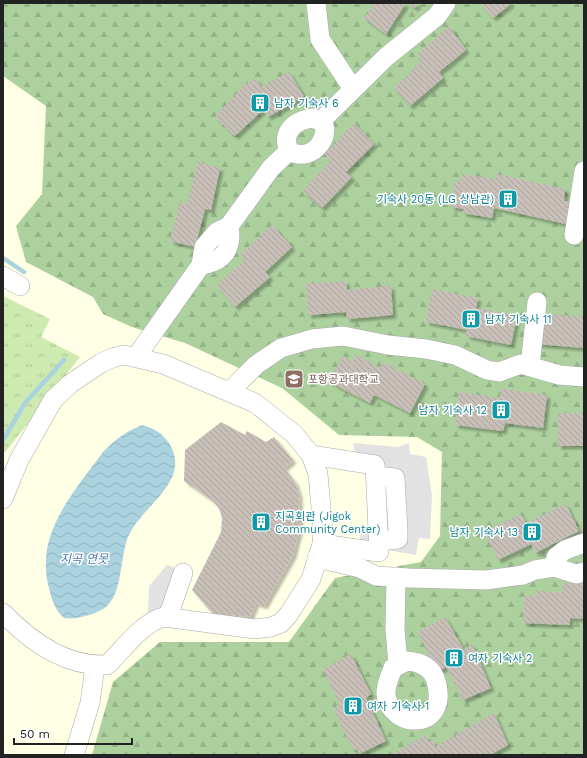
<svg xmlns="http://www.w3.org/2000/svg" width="587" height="758" font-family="'Work Sans','Noto Sans KR',sans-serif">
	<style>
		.education { fill: #ffffe5 }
		.grass { fill: url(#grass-tufts) }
		.forest { fill: url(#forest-firs) }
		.parking { fill: #e2e2e2 }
		.water { fill: url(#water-waves) }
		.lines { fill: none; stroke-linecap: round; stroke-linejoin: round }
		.stream { stroke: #aad3df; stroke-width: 4.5 }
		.building { fill: url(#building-back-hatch); filter: url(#shadow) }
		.minor-casing { stroke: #a9a9a9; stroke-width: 20 }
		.minor { stroke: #fff; stroke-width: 19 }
		.labels { text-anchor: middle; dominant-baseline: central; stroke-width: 3; stroke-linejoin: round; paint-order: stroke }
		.culture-label { font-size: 11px; fill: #0d838f; stroke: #fff; text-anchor: start }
		.education-label { font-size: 11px; fill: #785e54; stroke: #fff; text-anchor: start }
		.water-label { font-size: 12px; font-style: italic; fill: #4a7aab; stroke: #fff }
	</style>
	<defs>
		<pattern id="grass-tufts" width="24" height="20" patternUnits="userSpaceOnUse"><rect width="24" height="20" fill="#cdebb0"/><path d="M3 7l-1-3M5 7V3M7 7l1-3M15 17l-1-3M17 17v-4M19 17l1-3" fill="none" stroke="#b0c997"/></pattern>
		<pattern id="forest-firs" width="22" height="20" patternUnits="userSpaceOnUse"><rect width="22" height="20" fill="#add19e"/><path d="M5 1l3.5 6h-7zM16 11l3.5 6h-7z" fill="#95b388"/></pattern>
		<pattern id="water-waves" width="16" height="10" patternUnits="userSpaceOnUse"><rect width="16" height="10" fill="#aad3df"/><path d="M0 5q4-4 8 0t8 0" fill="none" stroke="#92b5bf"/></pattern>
		<pattern id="building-back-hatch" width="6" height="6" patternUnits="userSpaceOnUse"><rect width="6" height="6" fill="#c7bfb8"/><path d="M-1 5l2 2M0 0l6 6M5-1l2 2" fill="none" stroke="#aba49e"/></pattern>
		<filter id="shadow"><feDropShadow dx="3.5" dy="3.5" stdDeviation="1" flood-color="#0004"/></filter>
	</defs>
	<rect width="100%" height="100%" fill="#f2efe9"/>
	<rect class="education" x="3" y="3" width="581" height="752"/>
	<polygon class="grass" points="3,296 50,319 41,337 80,357 3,455"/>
	<polygon class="forest" points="3,3 584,3 584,755 92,755 113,682 160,642 289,642 335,578 421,562 440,536 442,452 417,437 339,435 282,388 185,343 132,327 103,314 93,297 26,262 16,226 42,194 46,106 3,76"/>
	<g class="parking">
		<polygon points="353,443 398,447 409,443 410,454 426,457 432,495 430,539 419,538 416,555 359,545 361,533 373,533 367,467 356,458"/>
		<polygon points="167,565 188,572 176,611 148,614 149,586"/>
	</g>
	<path class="water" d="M142,425c12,3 20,8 27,18 24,38 -28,63 -41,94 -8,19 -5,54 -21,69 -9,8 -31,14 -43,12 -9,-8 -12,-18 -15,-30 -15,-54 25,-96 54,-136 11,-12 24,-21 39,-27z"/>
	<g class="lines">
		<g class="stream">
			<polyline points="3,258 24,272"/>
			<polyline points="3,440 25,403 64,360"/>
		</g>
	</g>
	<g class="building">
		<polygon points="375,3 406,3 386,34 364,18"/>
		<polygon points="407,3 418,3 415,8"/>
		<polygon points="480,3 512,3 493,18"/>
		<polygon points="449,26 466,50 439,72 443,78 410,106 394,88 421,62 417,55"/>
		<polygon points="289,72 304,96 268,117 263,110 235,136 215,117 244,85 256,78 261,87"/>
		<polygon points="354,123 374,144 346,172 352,177 322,208 303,191 330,161 325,154"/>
		<polygon points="198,162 220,168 211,210 205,209 195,247 170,241 180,202 187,204"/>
		<polygon points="462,174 495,179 497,174 565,189 564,201 569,202 566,224 494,208 492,218 462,213 464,209 451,207 455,181 461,182"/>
		<polygon points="272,225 292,247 265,272 270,277 235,307 217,285 245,259 240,255"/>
		<polygon points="346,281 347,290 391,286 393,315 347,319 346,312 308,315 306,284"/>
		<polygon points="432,289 478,298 476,308 517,316 511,345 466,336 467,330 426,322"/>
		<polygon points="539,313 584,317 584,348 536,344"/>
		<polygon points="355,355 380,368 383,362 425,384 410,413 374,395 370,403 333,384 336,379 331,377 343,356 353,361"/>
		<polygon points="501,389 547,395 543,428 505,423 503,431 455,425 459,392 500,398"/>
		<rect x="558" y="413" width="26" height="33"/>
		<polygon points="221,422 245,435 247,431 266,442 274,437 293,460 284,468 295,482 299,494 300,527 293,555 264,606 256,603 250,617 213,614 192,590 221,532 222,518 219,508 213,501 184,481 185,450"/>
		<polygon points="566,504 579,531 535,553 531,544 498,560 484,532 521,514 526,523"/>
		<polygon points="563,583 584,584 584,619 570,618 570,625 523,623 524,596 536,597 536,591 562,592"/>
		<polygon points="445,617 464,650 472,644 491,688 463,700 446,667 437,672 418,632"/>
		<polygon points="351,654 371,694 366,698 386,741 359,754 357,749 353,750 333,708 340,704 323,669"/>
		<polygon points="494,713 508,745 490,755 391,755 426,735 429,742 434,740 435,747"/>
	</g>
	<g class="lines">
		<g class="minor-casing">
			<g id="minor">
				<polyline points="316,3 320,39 353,89"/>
				<path d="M312,118c2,1 7,2 9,3 12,10 -6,44 -32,30 -8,-19 5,-30 23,-33z"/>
				<polyline points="321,121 386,57 437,16 446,3"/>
				<polyline points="574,235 584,171"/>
				<path d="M201,265c23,-3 32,-17 28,-39"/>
				<polyline points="3,276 20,286"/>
				<polyline points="136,357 201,265 204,247 217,232 229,226 271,168 289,151"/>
				<polyline points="530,366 537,302"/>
				<polyline points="230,391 256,365 281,348 312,339 343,336 388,345 426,349 455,355 487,370 499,372 521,364 559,375 584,377"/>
				<polyline points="311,455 375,465 379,552 322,544"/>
				<polyline points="376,476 395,478 398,531 398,539 379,541"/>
				<path d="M3,499l16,-39 34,-60 17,-16 31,-21 11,-5 12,-3 39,9 92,39 39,31 17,21 7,19 5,56 -1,14 -11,35 -22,35 -8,9 -10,4 -16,2 -91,-12c-23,6 -40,32 -57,48 -41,2 -77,-24 -104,-52"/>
				<polyline points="317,558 360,568 376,576 409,578 486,580 523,575 535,570 554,567 576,574 584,572"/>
				<polyline points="554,567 556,557 565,550 584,543"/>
				<polyline points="396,577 395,629 398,665"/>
				<polyline points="168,617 183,573"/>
				<path d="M407,661c13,1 25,6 29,20 14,50 -45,49 -50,14 -1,-9 4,-19 7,-27z"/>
				<polyline points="74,755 90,703 95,666"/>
			</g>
		</g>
		<use href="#minor" class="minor"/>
	</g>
	<defs>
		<g id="building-square" transform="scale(1)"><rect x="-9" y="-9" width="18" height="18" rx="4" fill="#0f9aa8" stroke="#fff"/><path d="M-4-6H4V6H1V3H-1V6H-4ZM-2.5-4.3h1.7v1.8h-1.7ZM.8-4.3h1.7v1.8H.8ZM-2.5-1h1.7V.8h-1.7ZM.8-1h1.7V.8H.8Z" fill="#fff"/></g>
		<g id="university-square" transform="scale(1)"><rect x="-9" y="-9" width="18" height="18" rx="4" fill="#8d6e63" stroke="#fff"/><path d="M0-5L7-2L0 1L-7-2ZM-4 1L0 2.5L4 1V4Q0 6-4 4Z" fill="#fff"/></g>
	</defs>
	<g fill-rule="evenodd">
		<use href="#building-square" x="260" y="103"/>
		<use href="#building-square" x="508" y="199"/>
		<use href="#building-square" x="471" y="319"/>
		<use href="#university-square" x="294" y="379"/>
		<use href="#building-square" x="501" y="410"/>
		<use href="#building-square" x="261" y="522"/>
		<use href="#building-square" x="532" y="532"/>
		<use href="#building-square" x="454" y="658"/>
		<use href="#building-square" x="353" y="706"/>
	</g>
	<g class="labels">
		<g class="culture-label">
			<text x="274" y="103">남자 기숙사 6</text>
			<text x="494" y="199" text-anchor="end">기숙사 20동 (LG 상남관)</text>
			<text x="485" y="319">남자 기숙사 11</text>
			<text x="487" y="410" text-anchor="end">남자 기숙사 12</text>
			<text x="275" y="516">지곡회관 (Jigok<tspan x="275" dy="13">Community Center)</tspan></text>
			<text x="518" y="532" text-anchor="end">남자 기숙사 13</text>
			<text x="468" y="658">여자 기숙사 2</text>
			<text x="367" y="706">여자 기숙사 1</text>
		</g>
		<g class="education-label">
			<text x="308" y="379">포항공과대학교</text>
		</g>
		<g class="water-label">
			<text x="84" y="559">지곡 연못</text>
		</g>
	</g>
	<rect width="587" height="758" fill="none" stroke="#222222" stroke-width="8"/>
	<path d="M14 738v6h118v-6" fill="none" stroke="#222222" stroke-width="2"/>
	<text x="20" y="738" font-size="12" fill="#222222" stroke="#ffffff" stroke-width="3" paint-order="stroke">50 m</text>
</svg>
